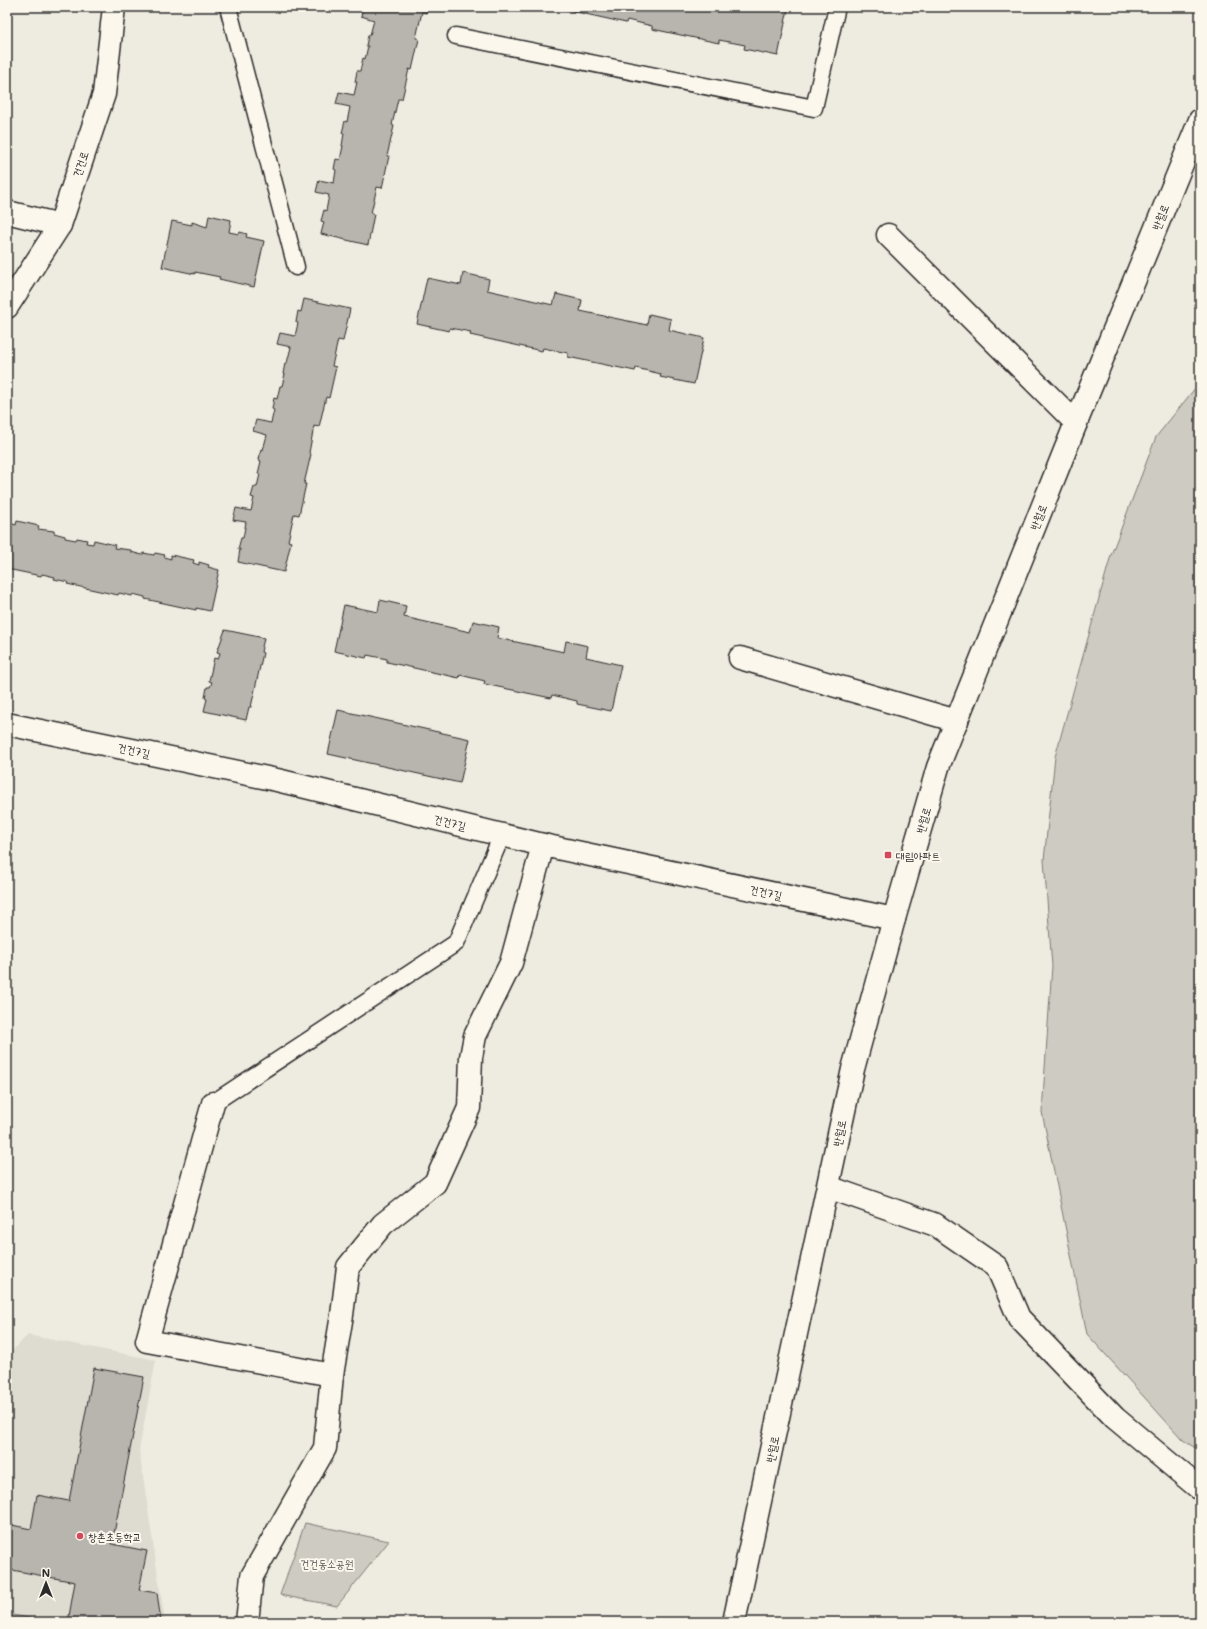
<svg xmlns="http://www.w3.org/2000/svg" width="1207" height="1629" font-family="Mali,'Poor Story',sans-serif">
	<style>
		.built { fill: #dedbd1 }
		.green { fill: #cecbc2; stroke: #7c7b76 }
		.building { fill: #b8b5ae; stroke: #2b2b2b }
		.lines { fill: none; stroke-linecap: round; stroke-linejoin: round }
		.service-casing { stroke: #2b2b2b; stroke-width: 19 }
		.minor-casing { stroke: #2b2b2b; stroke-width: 25 }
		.tertiary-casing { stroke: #2b2b2b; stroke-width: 25 }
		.secondary-casing { stroke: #2b2b2b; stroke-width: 25 }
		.service { stroke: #fbf7ec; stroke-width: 16 }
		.minor { stroke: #fbf7ec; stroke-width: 22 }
		.tertiary { stroke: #fbf7ec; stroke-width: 22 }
		.secondary { stroke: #fbf7ec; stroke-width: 22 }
		.poi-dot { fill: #d1495b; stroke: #fbf7ec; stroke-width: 1.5 }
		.labels { text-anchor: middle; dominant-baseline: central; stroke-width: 4; stroke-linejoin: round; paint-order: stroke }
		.street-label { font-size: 11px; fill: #2b2b2b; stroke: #fbf7ec }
		.poi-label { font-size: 11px; fill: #2b2b2b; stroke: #fbf7ec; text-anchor: start }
		.park-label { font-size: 11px; fill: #545351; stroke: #fbf7ec }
	</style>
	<rect width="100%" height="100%" fill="#eeebe0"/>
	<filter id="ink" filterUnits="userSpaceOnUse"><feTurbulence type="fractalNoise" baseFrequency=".025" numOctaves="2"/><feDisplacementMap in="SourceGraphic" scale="8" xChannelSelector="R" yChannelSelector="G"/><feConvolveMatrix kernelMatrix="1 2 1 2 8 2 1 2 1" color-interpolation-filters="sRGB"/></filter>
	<g filter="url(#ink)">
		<polygon class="built" points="28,1335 156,1360 139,1450 165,1622 7,1622 7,1356"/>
		<g class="green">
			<polygon points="1200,382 1200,1451 1183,1440 1087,1334 1042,1112 1052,966 1044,860 1055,757 1111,555 1156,437"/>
			<polygon points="305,1523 389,1541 337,1606 280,1595"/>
			<polygon points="7,1614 46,1621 46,1622 7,1622"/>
		</g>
		<g class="building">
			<polygon points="363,7 428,7 426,13 422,12 416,38 419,39 412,70 409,69 402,99 398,99 392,125 394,126 387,156 389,156 382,188 377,187 371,213 374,214 368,245 321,234 324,222 321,221 324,210 326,211 329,195 316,192 319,180 334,183 336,170 334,169 336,159 340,160 343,146 342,146 344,133 342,133 345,121 347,122 350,107 336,104 339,92 354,95 357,82 355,82 357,71 360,71 363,58 365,59 368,46 366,46 368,35 370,35 374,20 361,16"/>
			<polygon points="554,7 777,7 788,9 778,56 744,49 745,45 719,40 719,43 652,29 652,26 627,20 626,23"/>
			<polygon points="209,215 231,220 229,232 239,234 240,232 247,234 246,237 264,241 254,287 219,279 220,277 195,272 195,274 162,267 172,221 192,225 192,222 207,227"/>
			<polygon points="463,273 489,279 487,290 553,305 556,294 582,300 580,311 647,325 649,314 671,319 669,330 704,338 694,384 660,377 661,374 636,368 635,371 568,357 568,353 543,348 542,351 470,335 471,332 450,328 449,331 417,324 427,278 461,285"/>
			<polygon points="304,299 350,309 343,341 338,340 332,366 336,367 329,398 326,397 319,427 314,426 309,453 311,454 304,484 306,484 299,515 294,514 288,541 291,542 284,572 238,562 240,549 238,549 241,538 243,538 246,522 233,520 236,508 251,511 254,498 251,497 254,487 257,487 260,474 258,474 261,461 259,460 261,449 263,450 267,435 253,431 256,420 271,423 274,410 272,409 274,398 277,399 280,386 282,386 285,374 283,374 285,363 287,363 291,347 277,344 280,333 295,336 298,323 296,322 298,311 301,312"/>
			<polygon points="7,520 11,521 10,523 16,525 17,521 39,526 38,529 54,531 54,533 65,536 65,538 76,540 77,538 87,540 86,543 93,544 94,540 115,545 114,548 131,550 131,552 142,555 143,553 154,555 155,553 165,555 164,557 171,559 171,555 194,560 193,563 199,565 199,562 209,565 208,567 219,570 210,611 196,608 196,610 145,599 145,597 133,594 132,596 119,593 118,595 67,584 68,582 54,579 55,577 42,574 41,576 7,569"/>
			<polygon points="380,600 406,606 404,617 470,632 473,621 499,627 497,638 564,652 566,641 588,646 586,657 621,665 611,711 577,704 577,701 552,695 551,698 484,684 485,681 460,675 459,678 387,662 387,659 367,655 366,658 334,651 344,605 378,612"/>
			<polygon points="225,630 264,638 261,652 263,653 251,707 249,707 246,720 204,711 207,699 205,698 207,687 210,687 212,682 209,681 214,658 218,659 220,653 217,652"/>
			<polygon points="338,710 470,739 460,783 328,754"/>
			<polygon points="94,1368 144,1377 112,1544 147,1551 139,1590 157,1593 161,1622 68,1622 75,1582 7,1569 7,1524 31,1529 37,1495 69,1501"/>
		</g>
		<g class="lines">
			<g class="service-casing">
				<g id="service">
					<polyline points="228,7 296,267"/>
					<polyline points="456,36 814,108 837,7"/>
					<polyline points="213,1103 456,943 502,835"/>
				</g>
			</g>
			<g class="minor-casing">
				<g id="minor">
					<polyline points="7,212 60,225"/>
					<polyline points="888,235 1076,423"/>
					<polyline points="740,658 957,721"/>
					<polyline points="7,724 277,780 543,845 894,919"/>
					<polyline points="213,1103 147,1341 332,1375"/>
					<polyline points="828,1187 936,1225 997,1267 1019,1318 1115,1418 1200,1489"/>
					<polyline points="247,1622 252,1576 325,1448 332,1375 342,1315 348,1267 383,1224 435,1183 469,1108 471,1057 475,1036 511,963 543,845"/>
				</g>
			</g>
			<g class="tertiary-casing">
				<polyline id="tertiary" points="7,307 60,225 104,94 114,7"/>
			</g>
			<g class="secondary-casing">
				<polyline id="secondary" points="734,1622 853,1069 894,919 938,767 1076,423 1200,120"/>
			</g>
			<use href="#service" class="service"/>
			<use href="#minor" class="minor"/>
			<use href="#tertiary" class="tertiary"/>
			<use href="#secondary" class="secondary"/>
		</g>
	</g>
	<g class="poi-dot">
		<rect x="884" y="851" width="8" height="8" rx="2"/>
		<circle cx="80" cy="1536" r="4"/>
	</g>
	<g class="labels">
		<g class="street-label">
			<text transform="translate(80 164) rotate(-71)">건건로</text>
			<text transform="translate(1160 217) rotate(-68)">반월로</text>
			<text transform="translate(1038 517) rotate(-68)">반월로</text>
			<text transform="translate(134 750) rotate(12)">건건7길</text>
			<text transform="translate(923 820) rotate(-74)">반월로</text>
			<text transform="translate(450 822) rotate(14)">건건7길</text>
			<text transform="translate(766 892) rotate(12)">건건7길</text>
			<text transform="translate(839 1133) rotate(-78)">반월로</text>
			<text transform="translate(772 1449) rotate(-78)">반월로</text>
		</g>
		<g class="poi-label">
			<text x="896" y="855">대림아파트</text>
			<text x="88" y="1536">창촌초등학교</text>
		</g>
		<g class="park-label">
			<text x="327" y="1563">건건동소공원</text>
		</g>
	</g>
	<rect width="1207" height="1629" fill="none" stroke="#fbf7ec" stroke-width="24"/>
	<rect x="12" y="12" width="1183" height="1605" fill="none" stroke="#2b2b2b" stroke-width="1.5" filter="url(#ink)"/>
	<g transform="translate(46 1583)" stroke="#fbf7ec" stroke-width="3" paint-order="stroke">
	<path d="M0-3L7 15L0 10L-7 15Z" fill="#2b2b2b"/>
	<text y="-6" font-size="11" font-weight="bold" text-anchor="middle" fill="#2b2b2b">N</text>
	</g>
</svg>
